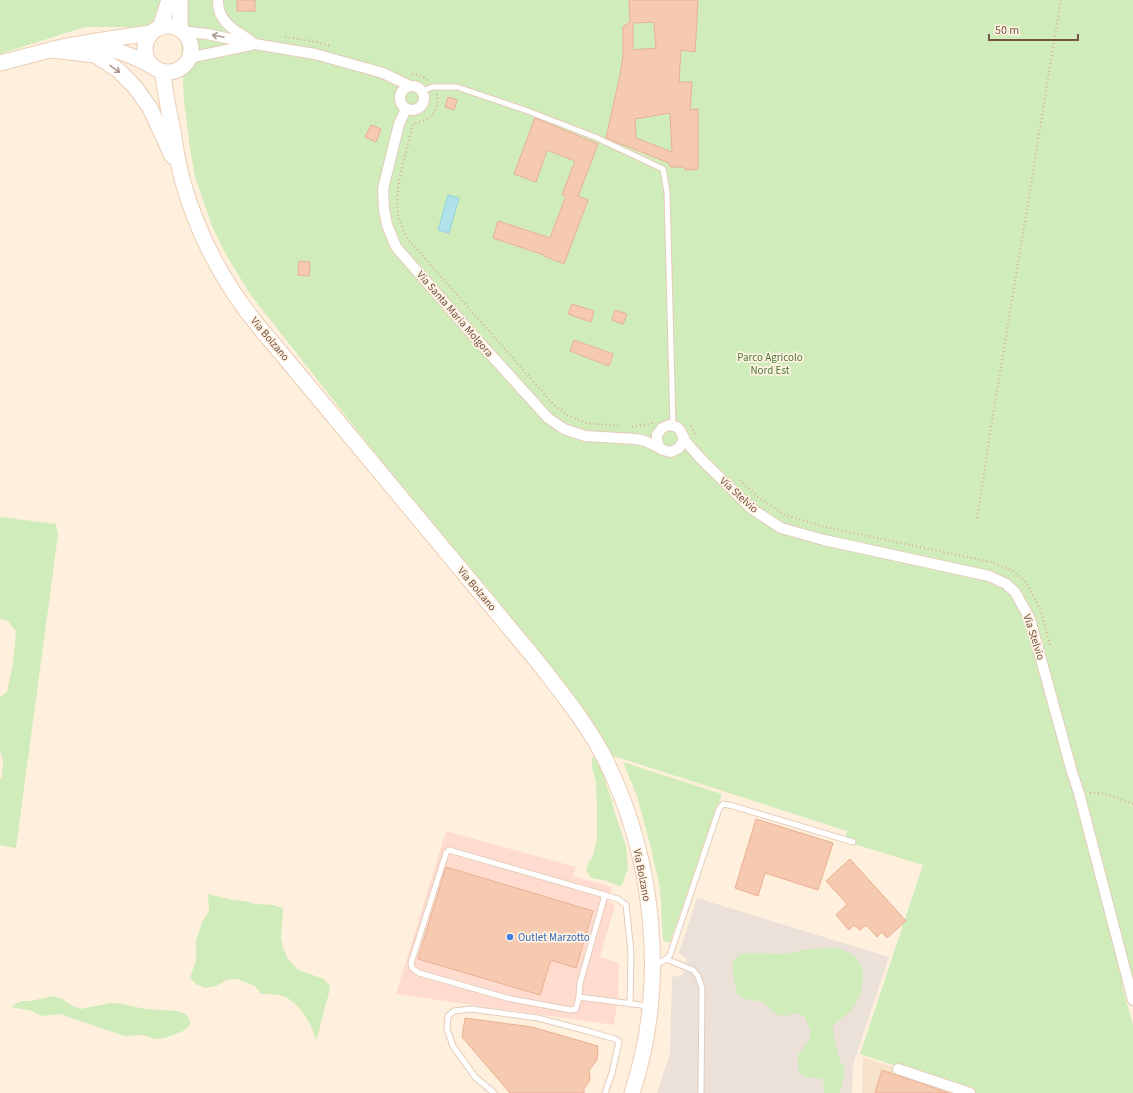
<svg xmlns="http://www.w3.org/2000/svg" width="1133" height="1093" font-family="'Source Sans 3',sans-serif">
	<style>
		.residential { fill: #f6e1ca }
		.commercial { fill: #ffdccf }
		.industrial { fill: #ebe1d9 }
		.green { fill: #d0ecba }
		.water { fill: #afe2e9; stroke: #95d3db }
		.building { fill: #f6cab1; stroke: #eaaf90; fill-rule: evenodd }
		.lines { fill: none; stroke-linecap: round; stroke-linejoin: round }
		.lane-casing { stroke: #e4ccbb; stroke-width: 7 }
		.street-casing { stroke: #e4ccbb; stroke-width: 12 }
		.secondary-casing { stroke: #eacdb7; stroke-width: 17 }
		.path { stroke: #daad95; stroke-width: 2; stroke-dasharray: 1 3; stroke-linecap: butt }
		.lane { stroke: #fff; stroke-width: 5 }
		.street { stroke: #fff; stroke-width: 10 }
		.secondary { stroke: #fff; stroke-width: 15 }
		.oneway { stroke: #ac988e }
		.shop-dot { fill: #3f7fe0; stroke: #fff3e4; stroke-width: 1.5 }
		.labels { text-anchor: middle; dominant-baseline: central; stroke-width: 3.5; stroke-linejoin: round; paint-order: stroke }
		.street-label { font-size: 11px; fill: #755343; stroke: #fff3e4 }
		.park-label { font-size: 11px; fill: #4c7638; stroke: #fff3e4 }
		.shop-label { font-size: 11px; fill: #366cbe; stroke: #fff3e4; text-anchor: start }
	</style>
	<rect width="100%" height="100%" fill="#fef0dc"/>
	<polygon class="residential" points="863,1057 893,1067 894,1070 964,1093 862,1093"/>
	<polygon class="commercial" points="446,831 576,867 573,876 612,887 608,901 615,905 600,957 619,963 618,998 614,1025 396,994"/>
	<polygon class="industrial" points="697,898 889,957 853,1065 852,1093 657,1093 670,1053 672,977 683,975 687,959 679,953"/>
	<g class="green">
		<polygon points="0,0 1133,0 1133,988 1122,985 1133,1025 1133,1093 977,1093 860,1054 923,865 844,841 847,831 607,754 422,513 250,294 225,253 212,226 195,177 190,148 184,102 180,27 85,27 0,54"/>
		<polygon points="0,517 56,524 58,535 16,848 0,845 0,780 2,777 3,759 0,752 0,697 7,692 13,664 16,631 8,621 0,619"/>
		<polygon points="592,757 595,758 597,760 604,775 607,788 611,797 614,810 626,846 628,868 622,885 619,886 604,880 591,878 586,870 589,861 592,859 597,839 597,810 596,783 592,767"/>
		<polygon points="623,762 722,794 670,942 666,942 663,940 660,888 651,848 637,796"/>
		<path d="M208,894l25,6 12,1 10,3 18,1 10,3 -2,30 2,10 5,11 10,11 26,9 6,7c-1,10 -5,19 -7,29 -3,8 -3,16 -7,25 -4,-16 -17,-38 -33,-44 -7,-2 -15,-2 -22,-2l-6,-8 -18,-7 -10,1 -11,6 -11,2 -9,-4 -6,-6 6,-18v-19l6,-19 7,-11z"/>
		<path d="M837,948c6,2 12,4 17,8 15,13 9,36 0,51 -4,6 -15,13 -21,18v9l7,27 4,6v9l-4,17h-16l-1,-14 -17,-2 -7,-4 -1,-9v-9l11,-15 2,-9 -7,-15 -9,-3 -9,3 -9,-1 -14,-13 -18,-3 -8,-5 -5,-27 2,-8 7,-5 8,-1 35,1 26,-5z"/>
		<polygon points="53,996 62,999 71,1005 80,1009 111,1003 122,1004 145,1009 178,1011 187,1015 191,1024 183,1031 165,1038 154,1039 144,1035 124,1036 60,1014 41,1016 32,1011 11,1007 21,1001 31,1001"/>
	</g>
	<polygon class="water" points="448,195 459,198 449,233 438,230"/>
	<g class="building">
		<rect x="237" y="0" width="18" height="11"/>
		<path d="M629,0h69l-3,52 -14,-2 -2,32h13l-2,28 8,-1v60l-13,1 -1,-3h-14l-1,-4 -63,-25 14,-63 3,-20v-28l7,-5zM654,22l2,26 -23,2v-27zM670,113l2,39 -36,-14 -1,-19z"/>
		<polygon points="448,97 457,100 454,110 445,107"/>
		<polygon points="535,118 598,144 578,196 588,200 564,264 544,256 544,255 493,238 498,221 550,238 566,196 562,195 575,161 547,150 536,182 514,174"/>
		<polygon points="371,125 381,129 376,142 365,137"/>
		<polygon points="299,261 310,262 309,276 298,275"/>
		<polygon points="572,304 594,311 591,322 568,314"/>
		<polygon points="615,310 627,314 623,324 612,320"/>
		<polygon points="574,340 613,354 609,366 570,351"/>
		<polygon points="756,819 833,843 818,890 765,873 758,896 735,888"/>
		<polygon points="850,859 906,921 887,938 882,932 877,937 866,925 860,930 854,925 849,930 836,915 847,904 826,881"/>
		<polygon points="446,867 593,911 576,968 551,960 540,995 418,959"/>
		<polygon points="465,1018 532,1027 598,1046 597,1060 589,1070 590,1080 584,1089 584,1093 510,1093 462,1037"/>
		<polygon points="882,1070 896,1075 949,1093 875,1093"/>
	</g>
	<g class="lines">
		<g class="lane-casing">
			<g id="lane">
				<polyline points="421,91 433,87 457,87 525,110 595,137 663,169 667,192 673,426"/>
				<polyline points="666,959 693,970 698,976 702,988 701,1093"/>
				<polyline points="654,966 666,959 670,955 719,809 723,804 733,806 853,842"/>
				<polyline points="579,997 580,983 605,895"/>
				<polyline points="630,1004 631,952 626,905 618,899 605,895 449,850 446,853 411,963 412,968 419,973 507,998 571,1010 576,1009 579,997 648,1006"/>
				<polyline points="494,1093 475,1077 453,1046 447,1029 448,1016 454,1011 471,1009 538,1018 591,1032 615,1039 619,1042 612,1073 605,1093"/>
			</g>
		</g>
		<g class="street-casing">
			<g id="street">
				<path d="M218,0c-1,22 17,30 33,41"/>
				<polyline points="181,31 207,34 254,44 315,54 383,73 410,86"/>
				<polyline points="188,58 251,45"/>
				<circle cx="412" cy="98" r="12"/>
				<polyline points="406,109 399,124 383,189 384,209 387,225 396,247 472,334 548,418 564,429 585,436 636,439 645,441 660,448"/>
				<polyline points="683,437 683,441 679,448 671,452 663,450 660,448 658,444 657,439 657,435 662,428 669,425 677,427 680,430 686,442 701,459 752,509 781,528 824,540 989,576 1006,584 1015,592 1030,619 1072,772 1079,793 1133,1000"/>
				<polyline points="898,1069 970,1093"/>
			</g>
		</g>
		<g class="secondary-casing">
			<g id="secondary">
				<circle cx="168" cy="49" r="23"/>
				<polyline points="160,28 169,0"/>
				<polyline points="180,30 180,0"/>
				<path d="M91,47c22,0 42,9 61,19"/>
				<polyline points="52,50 95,55 118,70 135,87 150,108 172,156"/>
				<polyline points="0,63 62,47 109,39 151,33"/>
				<path d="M161,71l2,3c2,19 6,38 10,57 2,16 5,32 9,48 17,61 47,115 89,162l266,320c23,30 48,60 66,94 52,102 65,229 29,338"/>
			</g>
		</g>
		<g class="path">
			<polyline points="285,37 317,42 331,46"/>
			<path d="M412,74c6,1 12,2 16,7"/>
			<path d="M437,94c2,7 -1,17 -6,22 -4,4 -12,6 -18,8 -6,26 -21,70 -14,95 2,7 6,14 9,20l146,166 13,10 19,8 33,3"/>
			<polyline points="691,426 696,436"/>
			<polyline points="632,427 653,423"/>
			<polyline points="740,480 758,497 785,515 825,527 991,562 1013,571 1026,582 1041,611 1050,645"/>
			<polyline points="977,518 991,428 1061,0"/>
			<path d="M1090,793c16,-1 29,6 43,11"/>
		</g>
		<use href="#lane" class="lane"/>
		<use href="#street" class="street"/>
		<use href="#secondary" class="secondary"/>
	</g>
	<defs><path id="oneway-shaft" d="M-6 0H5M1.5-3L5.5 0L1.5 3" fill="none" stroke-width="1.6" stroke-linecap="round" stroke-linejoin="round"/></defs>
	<g class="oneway">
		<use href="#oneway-shaft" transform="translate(218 36) rotate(-168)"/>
		<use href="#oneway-shaft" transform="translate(115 69) rotate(35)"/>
	</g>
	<circle class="shop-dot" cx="510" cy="937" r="4"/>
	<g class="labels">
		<g class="street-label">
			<text transform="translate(455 314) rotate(49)">Via Santa Maria Molgora</text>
			<text transform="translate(270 339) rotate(50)">Via Bolzano</text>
			<text transform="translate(739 495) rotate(42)">Via Stelvio</text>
			<text transform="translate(477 589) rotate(50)">Via Bolzano</text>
			<text transform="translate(1034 637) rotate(72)">Via Stelvio</text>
			<text transform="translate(642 875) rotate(79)">Via Bolzano</text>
		</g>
		<g class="park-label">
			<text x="770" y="357">Parco Agricolo<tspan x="770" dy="13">Nord Est</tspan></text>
		</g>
		<g class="shop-label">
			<text x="518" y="937">Outlet Marzotto</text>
		</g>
	</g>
	<path d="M989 34v6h89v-6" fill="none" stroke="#755343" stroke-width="2"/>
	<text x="995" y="34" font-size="12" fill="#755343" stroke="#fff3e4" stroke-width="3" paint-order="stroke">50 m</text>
</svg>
